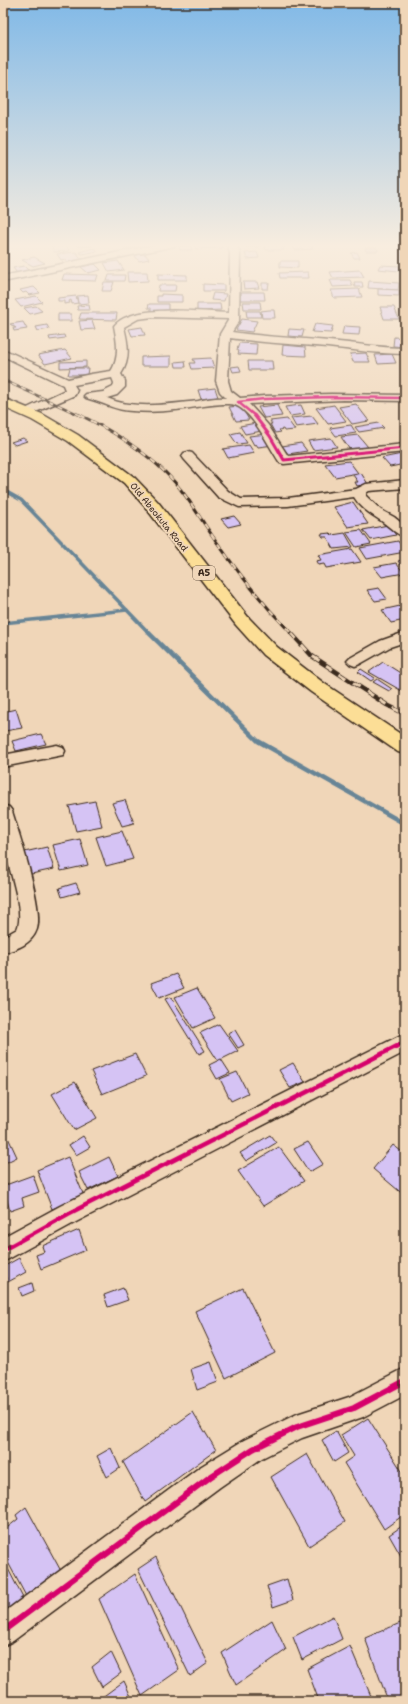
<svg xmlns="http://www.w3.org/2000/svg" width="408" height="1704" font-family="'Shantell Sans',sans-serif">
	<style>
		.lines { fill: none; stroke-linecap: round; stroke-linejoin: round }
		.stream-far1 { stroke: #688596; stroke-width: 3.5 }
		.stream { stroke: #688596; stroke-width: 4.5 }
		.building { fill: #d5c3f4; stroke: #3b2a1e }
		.minor-casing { stroke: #3b2a1e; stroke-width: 3 }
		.highway-casing { stroke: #3b2a1e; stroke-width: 3 }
		.minor { fill: #f0d6b8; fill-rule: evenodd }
		.highway { fill: #fcde96; fill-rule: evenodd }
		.rail-far2-casing { stroke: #3b2a1e; stroke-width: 2.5 }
		.rail-far1-casing { stroke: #3b2a1e; stroke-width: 3 }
		.rail-casing { stroke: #3b2a1e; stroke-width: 4.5 }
		.rail-far2 { stroke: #f0d6b8; stroke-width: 1.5; stroke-dasharray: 5; stroke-linecap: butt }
		.rail-far1 { stroke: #f0d6b8; stroke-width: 2; stroke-dasharray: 6; stroke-linecap: butt }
		.rail { stroke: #f0d6b8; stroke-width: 3; stroke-dasharray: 8; stroke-linecap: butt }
		.cycleway-far3-casing { stroke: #f0d6b8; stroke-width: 4 }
		.cycleway-far2-casing { stroke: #f0d6b8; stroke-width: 5 }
		.cycleway-far1-casing { stroke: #f0d6b8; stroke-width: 7 }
		.cycleway-casing { stroke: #f0d6b8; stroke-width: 8 }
		.cycleway-far3 { stroke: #d6006c; stroke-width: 2.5 }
		.cycleway-far2 { stroke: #d6006c; stroke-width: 3 }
		.cycleway-far1 { stroke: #d6006c; stroke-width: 4.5 }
		.cycleway { stroke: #d6006c; stroke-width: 6 }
		.labels { text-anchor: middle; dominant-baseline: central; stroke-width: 4; stroke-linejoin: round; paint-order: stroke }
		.far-street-label { font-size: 9px; fill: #3b2a1e; stroke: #f0d6b8 }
		.shield { fill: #f0d6b8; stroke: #715e4c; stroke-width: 1 }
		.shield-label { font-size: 9px; font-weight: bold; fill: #3b2a1e }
	</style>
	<rect width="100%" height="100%" fill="#f0d6b8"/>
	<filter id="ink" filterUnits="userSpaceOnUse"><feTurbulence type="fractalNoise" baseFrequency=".025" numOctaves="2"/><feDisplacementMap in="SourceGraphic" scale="8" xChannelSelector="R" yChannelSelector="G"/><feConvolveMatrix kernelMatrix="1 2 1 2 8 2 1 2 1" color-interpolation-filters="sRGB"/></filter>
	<g filter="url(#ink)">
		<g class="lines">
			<g class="stream-far1">
				<polyline points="3,490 21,500 150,634"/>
				<polyline points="3,623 127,610"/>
			</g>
			<polyline class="stream" points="149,633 258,741 405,824"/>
		</g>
		<g class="building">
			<polygon points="50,244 57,244 58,246 61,246 60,244 66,244 69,251 54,252 51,244"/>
			<polygon points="77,244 91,244 92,246 79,247"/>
			<polygon points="121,244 131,244 134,247 126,248"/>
			<polygon points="194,244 221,244 223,248 196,249"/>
			<polygon points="246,244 259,244 259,247 247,247"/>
			<polygon points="264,244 282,244 284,250 266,250"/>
			<polygon points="310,244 313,249 295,250 292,245"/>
			<polygon points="190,245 192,250 180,250 179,246"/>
			<polygon points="94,248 98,251 82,254 79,252"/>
			<polygon points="365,248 377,248 378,251 366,251"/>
			<polygon points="76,252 83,261 68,263 65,259 61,260 57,254"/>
			<polygon points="257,252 259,258 247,259 245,253"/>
			<polygon points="357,252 360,258 354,258 351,253"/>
			<polygon points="145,254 149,259 139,261 134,255"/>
			<polygon points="34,257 45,263 33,266 22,260"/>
			<polygon points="118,261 124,270 109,272 104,263"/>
			<polygon points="280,261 298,261 298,268 280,267"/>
			<polygon points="95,264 101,270 88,273 81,267"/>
			<polygon points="380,265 400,266 399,271 378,269"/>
			<polygon points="24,266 29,271 17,273 13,268"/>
			<polygon points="360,270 364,277 333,278 330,272"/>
			<polygon points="127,272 147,272 148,281 128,282"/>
			<polygon points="308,272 309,278 280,278 279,273"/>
			<polygon points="64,274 98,275 96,281 62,280"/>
			<polygon points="158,274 187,275 187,280 158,280"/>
			<polygon points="109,275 125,275 124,281 107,281"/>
			<polygon points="330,280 350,280 353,286 333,287"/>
			<polygon points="369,281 399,283 398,290 368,288"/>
			<polygon points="104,282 114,282 111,291 102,291"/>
			<polygon points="243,282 257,282 259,288 244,289"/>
			<polygon points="354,282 362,282 363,287 355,287"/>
			<polygon points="262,283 269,283 268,289 262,289"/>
			<polygon points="203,284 224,285 224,291 203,291"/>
			<polygon points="159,285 176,285 175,291 158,291"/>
			<polygon points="34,287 40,293 29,295 26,292 23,293 20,290"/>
			<polygon points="359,289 362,297 334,298 331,290"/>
			<polygon points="378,289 399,290 399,296 378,295"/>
			<polygon points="241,292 264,292 265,300 240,300 239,295 241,295"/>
			<polygon points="213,293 226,294 224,301 211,300"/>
			<polygon points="161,294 182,295 182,302 157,302 157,296 161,296"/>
			<polygon points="88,295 89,303 78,304 77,296"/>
			<polygon points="36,296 42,302 21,307 15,300"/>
			<polygon points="76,296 78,303 72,304 71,300 69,301 70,303 64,304 64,301 58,301 58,298"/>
			<polygon points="243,302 260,302 261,309 244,309"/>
			<polygon points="149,304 168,304 168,311 151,311 151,308 148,308"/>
			<polygon points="197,304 220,304 221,310 197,311"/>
			<polygon points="89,305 90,310 78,310 77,306"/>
			<polygon points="36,306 42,311 30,314 24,308"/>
			<polygon points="380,307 394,307 399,319 384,319"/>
			<polygon points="269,310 274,310 275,318 262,318 261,311"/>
			<polygon points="246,311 260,311 261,317 247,317"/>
			<polygon points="81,313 117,313 116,320 79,319"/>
			<rect x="58" y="314" width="13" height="7"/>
			<polygon points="242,319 257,321 252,332 236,330"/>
			<polygon points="92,320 95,329 81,330 79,321"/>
			<polygon points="23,322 27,329 14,331 13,328 16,328 10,324"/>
			<polygon points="315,324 333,326 331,333 312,332"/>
			<polygon points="47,325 49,329 38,331 36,327"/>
			<polygon points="344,326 360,327 359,335 342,334"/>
			<polygon points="142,327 145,335 132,336 129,329"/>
			<polygon points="289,329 304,330 302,337 288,336"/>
			<polygon points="64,335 65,338 50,340 49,337"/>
			<polygon points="394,337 405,338 405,347 393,346"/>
			<polygon points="239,343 257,344 256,355 238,354 239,351 237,350"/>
			<polygon points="283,345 305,347 306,356 282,355"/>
			<polygon points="65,350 72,358 45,364 38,355"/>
			<polygon points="366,353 370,362 353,362 350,354"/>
			<polygon points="392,354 396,363 378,364 375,355"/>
			<polygon points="171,356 171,366 141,366 141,357"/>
			<polygon points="211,358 214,368 192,369 190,363 195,363 193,359"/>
			<polygon points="86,361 86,367 60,368 60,362"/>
			<polygon points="185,361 186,367 176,367 175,362"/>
			<polygon points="248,361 272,361 273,370 249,370"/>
			<polygon points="239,366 241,371 233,372 231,367"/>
			<polygon points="70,368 88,368 87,375 68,375"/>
			<polygon points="215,388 218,397 201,399 198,390"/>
			<polygon points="356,404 369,421 352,424 339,407"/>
			<polygon points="277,405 282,416 264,418 258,407"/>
			<polygon points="301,405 305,414 290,416 285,407"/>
			<polygon points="334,405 346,421 328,424 316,408"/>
			<polygon points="241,406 249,420 236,421 229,407"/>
			<polygon points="312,416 318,424 296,427 291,418"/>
			<polygon points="287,419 295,430 284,431 283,429 279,430 281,432 275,433 270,424 272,424 270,421"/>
			<polygon points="256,423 262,431 245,434 240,426"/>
			<polygon points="379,423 384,428 359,432 355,427"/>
			<polygon points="351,425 356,433 336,436 330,428"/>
			<polygon points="240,432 247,443 237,444 230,434"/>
			<polygon points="267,434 274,445 258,447 256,444 254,445 249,436"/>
			<polygon points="358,435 368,447 350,450 341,437"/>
			<polygon points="23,438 27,441 15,445 11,442"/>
			<polygon points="331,438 337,447 313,450 308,441"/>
			<polygon points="301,443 307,451 288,454 282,446"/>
			<polygon points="249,445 254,453 228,458 223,449"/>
			<polygon points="402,454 405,458 405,464 390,467 382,458"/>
			<polygon points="349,461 358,473 335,477 325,464"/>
			<polygon points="361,473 368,484 357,486 355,482 358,482 353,475"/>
			<polygon points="353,502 368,524 348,527 334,507"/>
			<polygon points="234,516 241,524 228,527 221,519"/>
			<polygon points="388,525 396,535 371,540 363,530"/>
			<polygon points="361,530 371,544 356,547 346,532"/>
			<polygon points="330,533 332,535 345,533 353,547 334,549 327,537 323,537 321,534"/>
			<polygon points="398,541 405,552 367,559 360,548"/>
			<polygon points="352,549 361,562 326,568 324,564 318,565 316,561 321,560 318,555"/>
			<polygon points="405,559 405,569 404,569 398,561"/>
			<polygon points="396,563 404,573 382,577 374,567"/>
			<polygon points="379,588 387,599 375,601 367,590"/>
			<polygon points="400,606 405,612 405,620 391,623 382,610"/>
			<polygon points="383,662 405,676 405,689 402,691 369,672"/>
			<polygon points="361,669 375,678 371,681 358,672"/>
			<polygon points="377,679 392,689 389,691 373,682"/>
			<polygon points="16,709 22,728 5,731 3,724 3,712"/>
			<polygon points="41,734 46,744 16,751 12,741"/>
			<polygon points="125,800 134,823 122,826 112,803"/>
			<polygon points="95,801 102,826 76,831 69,806"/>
			<polygon points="122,831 133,859 106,866 96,837"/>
			<polygon points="80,839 88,865 61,871 53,845"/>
			<polygon points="9,846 12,864 3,866 3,847"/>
			<polygon points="47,847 54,869 27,875 20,853"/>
			<polygon points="76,883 80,892 62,897 59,888"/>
			<polygon points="176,974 184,988 159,998 151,983"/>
			<polygon points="197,988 215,1018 193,1028 175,997"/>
			<polygon points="171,997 205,1051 199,1054 165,999"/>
			<polygon points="219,1024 238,1051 218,1061 200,1033"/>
			<polygon points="235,1030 244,1045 238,1048 228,1033"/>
			<polygon points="135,1054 146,1076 102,1094 91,1071"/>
			<polygon points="221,1059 230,1073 217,1079 209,1065"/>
			<polygon points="293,1063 305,1082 290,1088 279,1070"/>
			<polygon points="237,1072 248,1093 231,1101 220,1079"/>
			<polygon points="75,1082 97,1118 74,1130 52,1094"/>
			<polygon points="5,1131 17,1157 3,1164 3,1132"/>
			<polygon points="270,1135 276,1143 246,1161 240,1153"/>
			<polygon points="83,1136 90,1147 76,1155 69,1145"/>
			<polygon points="308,1142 323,1164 309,1172 294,1149"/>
			<polygon points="393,1145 405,1154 405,1196 373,1169"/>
			<polygon points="279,1147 304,1181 263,1206 238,1171"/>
			<polygon points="68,1157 84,1196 52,1209 37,1170"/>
			<polygon points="109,1157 118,1176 88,1190 79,1172"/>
			<polygon points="33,1175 39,1192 22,1198 24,1206 10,1211 3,1186"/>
			<polygon points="79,1230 86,1250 41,1269 36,1255 44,1252 42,1246"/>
			<polygon points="19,1258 26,1272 8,1282 3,1271 3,1267"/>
			<polygon points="32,1283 34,1291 22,1296 19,1288"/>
			<polygon points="123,1288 128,1300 108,1307 104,1295"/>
			<polygon points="243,1288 275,1353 226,1378 195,1311"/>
			<polygon points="211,1362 218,1382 197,1390 191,1369"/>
			<polygon points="193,1412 216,1450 145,1502 123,1462"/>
			<polygon points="368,1418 405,1476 405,1514 384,1529 344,1463 354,1456 341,1435"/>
			<polygon points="336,1431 348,1453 334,1462 322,1440"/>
			<polygon points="111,1448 120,1468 107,1477 97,1456"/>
			<polygon points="307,1454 345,1522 309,1546 271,1477"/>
			<polygon points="26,1507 61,1571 27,1598 3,1553 3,1531 18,1519 16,1515"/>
			<polygon points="405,1524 405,1563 389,1535"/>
			<polygon points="156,1557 208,1663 190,1676 138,1569"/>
			<polygon points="3,1559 23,1598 3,1614"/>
			<polygon points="135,1574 179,1670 142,1696 99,1599"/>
			<polygon points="287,1579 293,1600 273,1607 267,1586"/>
			<polygon points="333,1616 342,1639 302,1660 293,1637"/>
			<polygon points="272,1620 286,1650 236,1685 222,1653"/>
			<polygon points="405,1621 405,1701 388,1701 365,1638"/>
			<polygon points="350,1646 373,1701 319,1701 307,1669"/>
			<polygon points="111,1652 121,1673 102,1687 92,1667"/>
			<polygon points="124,1681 133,1701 97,1701"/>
		</g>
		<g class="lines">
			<g class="minor-casing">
				<g id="minor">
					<polygon points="159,244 177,244 175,246 3,282 3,276"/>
					<path d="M227,244h9l4,9 -1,68 -7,11c32,5 64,6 97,9 26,2 50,7 76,7v6c-27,0 -50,-4 -77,-7 -33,-3 -65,-4 -98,-9l-2,43 3,10 9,7 24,-2 67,-2 74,1v6l-62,-1 -94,4 19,21 20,31 117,-12v8l-121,12 -4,-1c-11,-16 -27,-51 -45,-58 -12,-4 -46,4 -60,5 -14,2 -29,2 -43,1 -16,0 -30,-9 -46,-13l-2,-2 2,-2 17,-2 10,-5 1,-4 -2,-5 -38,7 3,5 -2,5 -44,19h-8l-2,-2 2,-2 42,-20 -2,-5 -60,-29v-7l65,30 23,-5 20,-3c9,-14 6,-30 3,-45 17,-23 88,-14 115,-13l1,-60zM153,317l76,2 -9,15 -4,47 4,11 6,6c-9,-1 -19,1 -28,3 -28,3 -64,9 -91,-3l10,-3 8,-8v-6l-4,-7c10,-15 7,-31 3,-47l14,-8z"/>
					<path d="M188,452l4,1 36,38 13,8 47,-1 68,-9 10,-5 39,-4v8l-36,3 -3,2v3l15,14 13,7 11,9v11c-8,-2 -14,-9 -21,-14 -11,-8 -23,-14 -30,-26l-66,9 -49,1 -21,-10 -34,-38 -2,-3 2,-3z"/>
					<polygon points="405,632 405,642 390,647 360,664 355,666 350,664 347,661 350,658 380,641"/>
					<polygon points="57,745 63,747 65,751 63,755 3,767 3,755"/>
					<path d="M3,805l6,2 3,4c7,23 32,98 25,118 -5,15 -20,20 -34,24v-16l14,-8c9,-16 -11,-68 -14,-87 -2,-12 0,-25 0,-37z"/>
					<polygon points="405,1033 405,1052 76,1222 3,1262 3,1237 60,1206"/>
					<polygon points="405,1368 405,1395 363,1417 302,1438 262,1458 220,1487 13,1641 3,1646 3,1613 200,1467 244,1440 297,1414 349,1397"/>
				</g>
			</g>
			<g class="highway-casing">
				<polygon id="highway" points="3,398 42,414 78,435 134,477 158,502 248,617 277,647 325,684 405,737 405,754 398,752 311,692 263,655 236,625 146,508 124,483 68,441 32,420 3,407"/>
			</g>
			<use href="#minor" class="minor"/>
			<use href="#highway" class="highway"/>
			<g class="rail-far2-casing">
				<polyline id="rail-far2" points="3,380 82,416"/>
			</g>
			<g class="rail-far1-casing">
				<path id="rail-far1" d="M80,415c31,15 60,33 85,57 22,21 36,49 54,73 22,32 46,61 73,89"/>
			</g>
			<g class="rail-casing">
				<polyline id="rail" points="291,633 312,656 387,705 405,714"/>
			</g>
			<use href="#rail-far2" class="rail-far2"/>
			<use href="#rail-far1" class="rail-far1"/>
			<use href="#rail" class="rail"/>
			<g class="cycleway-far3-casing">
				<polyline id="cycleway-far3" points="255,416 238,402 264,399 331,397 405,398"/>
			</g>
			<g class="cycleway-far2-casing">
				<polyline id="cycleway-far2" points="254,415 270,436 284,460 405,448"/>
			</g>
			<g class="cycleway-far1-casing">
				<polyline id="cycleway-far1" points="3,1250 68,1214 405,1042"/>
			</g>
			<g class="cycleway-casing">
				<polyline id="cycleway" points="3,1631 210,1477 253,1449 297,1427 354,1408 405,1381"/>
			</g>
			<use href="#cycleway-far3" class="cycleway-far3"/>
			<use href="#cycleway-far2" class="cycleway-far2"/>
			<use href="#cycleway-far1" class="cycleway-far1"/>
			<use href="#cycleway" class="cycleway"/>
		</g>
	</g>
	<linearGradient id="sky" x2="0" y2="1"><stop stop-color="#81b9e7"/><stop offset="0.51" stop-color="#f8eddf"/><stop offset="1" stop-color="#f8eddf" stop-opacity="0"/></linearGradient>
	<rect width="408" height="482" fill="url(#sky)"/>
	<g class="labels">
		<g class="far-street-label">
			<text transform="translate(159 517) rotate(51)">Old Abeokuta Road</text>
		</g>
		<rect class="shield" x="193" y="566" width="22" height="14" rx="3"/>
		<g class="shield-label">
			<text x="204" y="573">A5</text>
		</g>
	</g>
	<rect width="408" height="1704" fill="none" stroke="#f0d6b8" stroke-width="16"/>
	<rect x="8" y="8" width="392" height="1688" fill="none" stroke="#3b2a1e" stroke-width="1.5" filter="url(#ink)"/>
</svg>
